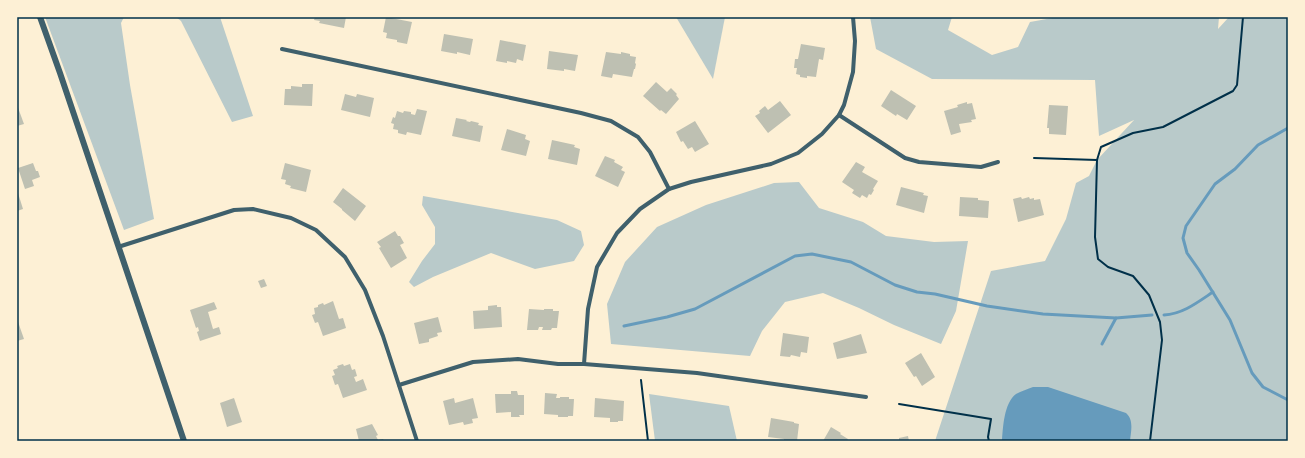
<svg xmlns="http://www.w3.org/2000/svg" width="1305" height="458" font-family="'Varela Round',sans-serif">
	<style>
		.green { fill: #b9caca }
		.water { fill: #669bbc }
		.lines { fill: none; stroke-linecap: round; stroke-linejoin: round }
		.stream { stroke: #669bbc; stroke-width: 3 }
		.building { fill: #bec0b2 }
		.path { stroke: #003049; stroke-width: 2 }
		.minor { stroke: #3f606c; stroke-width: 4 }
		.tertiary { stroke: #3f606c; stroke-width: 6 }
		.neatline { fill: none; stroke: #003049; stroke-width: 1.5 }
	</style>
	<rect width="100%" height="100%" fill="#fdf0d5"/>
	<g class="green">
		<polygon points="45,17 124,17 121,23 130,85 154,219 124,230"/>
		<polygon points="176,17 220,17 253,116 232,122 181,21"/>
		<polygon points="676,17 725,17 713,79"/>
		<polygon points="870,17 952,17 948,30 992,55 1018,47 1030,22 1058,17 1219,17 1218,29 1229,17 1288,17 1288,441 935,441 991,271 1045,261 1066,219 1076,183 1089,176 1097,160 1134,120 1099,136 1095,80 932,79 876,49"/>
		<polygon points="799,182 819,208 863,222 886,236 934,242 968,241 956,311 941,344 894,325 859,308 823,293 785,302 762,331 750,356 611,344 607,304 625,262 657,227 706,205 774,183"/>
		<polygon points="423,196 557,220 581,231 584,245 574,261 535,269 491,253 433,277 414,287 409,282 422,261 435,244 435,227 422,205"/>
		<polygon points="649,394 729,406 737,441 655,441"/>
	</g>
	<path class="water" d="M1033,387h15l78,26c8,7 5,18 4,28h-128c1,-14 2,-38 14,-47 5,-3 12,-5 17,-7z"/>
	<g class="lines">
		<g class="stream">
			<polyline points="1288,128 1258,145 1235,169 1215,184 1186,226 1183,238 1187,253 1199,270 1230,320 1252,373 1263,387 1288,400"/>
			<path d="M1164,315c19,-1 34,-13 49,-23"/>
			<polyline points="624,326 667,317 695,309 795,256 812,254 851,262 895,285 917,292 935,294 987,306 1043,314 1116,318 1152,315"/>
			<polyline points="1102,344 1116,318"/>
		</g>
	</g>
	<g class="building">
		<polygon points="315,17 346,17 344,28 319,23 320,21 314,20"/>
		<polygon points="386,17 412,22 407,44 397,42 397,40 386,38 387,33 383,32"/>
		<polygon points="444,34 473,39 470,55 457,52 457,54 441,51"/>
		<polygon points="500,40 526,45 523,61 517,59 516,63 507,61 507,63 496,61"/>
		<polygon points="801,44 825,48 823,60 819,59 816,77 807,76 807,78 800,77 800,75 796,74 797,68 794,68 795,59 798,59"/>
		<polygon points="549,51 578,55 575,71 564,69 564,71 547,69"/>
		<polygon points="606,52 621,54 621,52 630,54 630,56 636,57 635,63 636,64 635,69 634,69 632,77 613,74 612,78 601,76"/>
		<polygon points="656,82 667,92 671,88 677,94 676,95 679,99 666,114 661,110 660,111 643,96"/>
		<polygon points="302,84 313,84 312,106 284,105 285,89 291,89 291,86 302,87"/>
		<polygon points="891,90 916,106 907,120 897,114 896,116 881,106"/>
		<polygon points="345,94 356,97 357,94 374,98 370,117 341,110"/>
		<polygon points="780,101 791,115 768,133 755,116 760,113 759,111 765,106 768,110"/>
		<polygon points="967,102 967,104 972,103 976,119 971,120 972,122 959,124 961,132 951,135 944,111 958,107 957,105"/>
		<polygon points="17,105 24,124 17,126"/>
		<polygon points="1049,105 1068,106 1066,135 1049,134 1049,128 1047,128"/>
		<polygon points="417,109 427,111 421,135 407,132 406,135 398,133 398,130 393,129 394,124 391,123 393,117 395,118 397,111 403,113 404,111 411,112 411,114 415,115"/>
		<polygon points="456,118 467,120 466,121 470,122 471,121 479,123 478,125 483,126 480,142 452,136"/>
		<polygon points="695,121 709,144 695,152 692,147 688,149 683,141 681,142 676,132"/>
		<polygon points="507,129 526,135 525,139 530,141 526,156 501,150"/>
		<polygon points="552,140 575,145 574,147 580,149 577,165 548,159"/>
		<polygon points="605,156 615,160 614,162 623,167 621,170 625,172 618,187 595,176"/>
		<polygon points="856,162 865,167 862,172 878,181 873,189 874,190 871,195 869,194 867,198 862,195 860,198 852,193 854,190 842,182"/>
		<polygon points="33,163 36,171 38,171 40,177 32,180 34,186 25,189 18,168"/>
		<polygon points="285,163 311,170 306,192 290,188 291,186 285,184 286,180 281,179"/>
		<polygon points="901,187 924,193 923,195 928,196 924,213 896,205"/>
		<polygon points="343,188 366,206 355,221 342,210 342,209 333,202"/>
		<polygon points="17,190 23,209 17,211"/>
		<polygon points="960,197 978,198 978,200 989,201 988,218 959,216"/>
		<polygon points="1021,197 1022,199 1029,197 1030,199 1034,198 1034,200 1040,199 1044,215 1018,222 1013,199"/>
		<polygon points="395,231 398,236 400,236 404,243 400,245 407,258 391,268 379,248 381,247 377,242"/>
		<polygon points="264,279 267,286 261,288 258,281"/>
		<polygon points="333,301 339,319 343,318 346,328 323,336 318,322 315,323 312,315 315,314 314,308 318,307 318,305 323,303 324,305"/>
		<polygon points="214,302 217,309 208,312 213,329 219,327 221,334 200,341 197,332 199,331 198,327 196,328 190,310"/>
		<polygon points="497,305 497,307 501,307 502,327 474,329 473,311 488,310 488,306"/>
		<polygon points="529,309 544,310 544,309 553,309 553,311 559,311 557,328 552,328 551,330 542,330 543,327 539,327 538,330 527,330"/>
		<polygon points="438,317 442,332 437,333 438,336 429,339 429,342 419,344 414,323"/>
		<polygon points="17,319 24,339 17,341"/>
		<polygon points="783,333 809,337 807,353 801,352 800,357 791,355 790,357 780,356"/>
		<polygon points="861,334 867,353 837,359 833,343"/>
		<polygon points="921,353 935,377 922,386 916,376 914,377 905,363"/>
		<polygon points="343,364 344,366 350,364 352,370 355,369 357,376 354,377 356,382 363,379 367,390 343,398 338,384 335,385 332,376 335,375 333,370 338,368 337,366"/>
		<polygon points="511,391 517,391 518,395 524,395 524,415 519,415 520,417 511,417 511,412 496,413 495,394 511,394"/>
		<polygon points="545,393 557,394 556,398 560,398 560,397 569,397 569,399 574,399 573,416 568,416 568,417 558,417 558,415 544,414"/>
		<polygon points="234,398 242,422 227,427 220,403"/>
		<polygon points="454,398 455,403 473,398 478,418 472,419 473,423 464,425 463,422 449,425 443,401"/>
		<polygon points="595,398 624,401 623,421 618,421 618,422 610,422 610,418 594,417"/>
		<polygon points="771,418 794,422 794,423 799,424 797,441 784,441 784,439 768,437"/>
		<polygon points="372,424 378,435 376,436 378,440 383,439 384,441 359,441 356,429"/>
		<polygon points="831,427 841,433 840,434 848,439 847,441 823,441"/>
		<polygon points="908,436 909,441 899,441 899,438"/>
	</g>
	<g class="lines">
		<g class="path">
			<polyline points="1034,158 1097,160"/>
			<polyline points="641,380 648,441"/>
			<polyline points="899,404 991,419 988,437 989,441"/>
			<polyline points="1150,441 1162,340 1160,322 1149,295 1133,276 1108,267 1098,259 1095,237 1097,160 1101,147 1133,133 1163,127 1233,91 1237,85 1243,17"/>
		</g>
		<g class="minor">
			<polyline points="282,49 581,113 611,121 638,137 650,152 669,189"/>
			<polyline points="839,115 905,158 919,162 981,167 998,162"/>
			<polyline points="118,247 234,210 253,209 291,218 316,230 345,257 365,290 383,336 417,441"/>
			<polyline points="584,364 588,309 597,267 617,233 640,209 669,189 691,182 771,164 798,153 822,134 839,115 844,105 853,72 855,41 853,17"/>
			<polyline points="399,385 473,362 518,359 558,364 584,364 697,373 866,397"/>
		</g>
		<polyline class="tertiary" points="40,17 60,73 184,441"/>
	</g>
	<rect width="1305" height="458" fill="none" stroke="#fdf0d5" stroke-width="36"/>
	<rect x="18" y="18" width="1269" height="422" class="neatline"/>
</svg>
